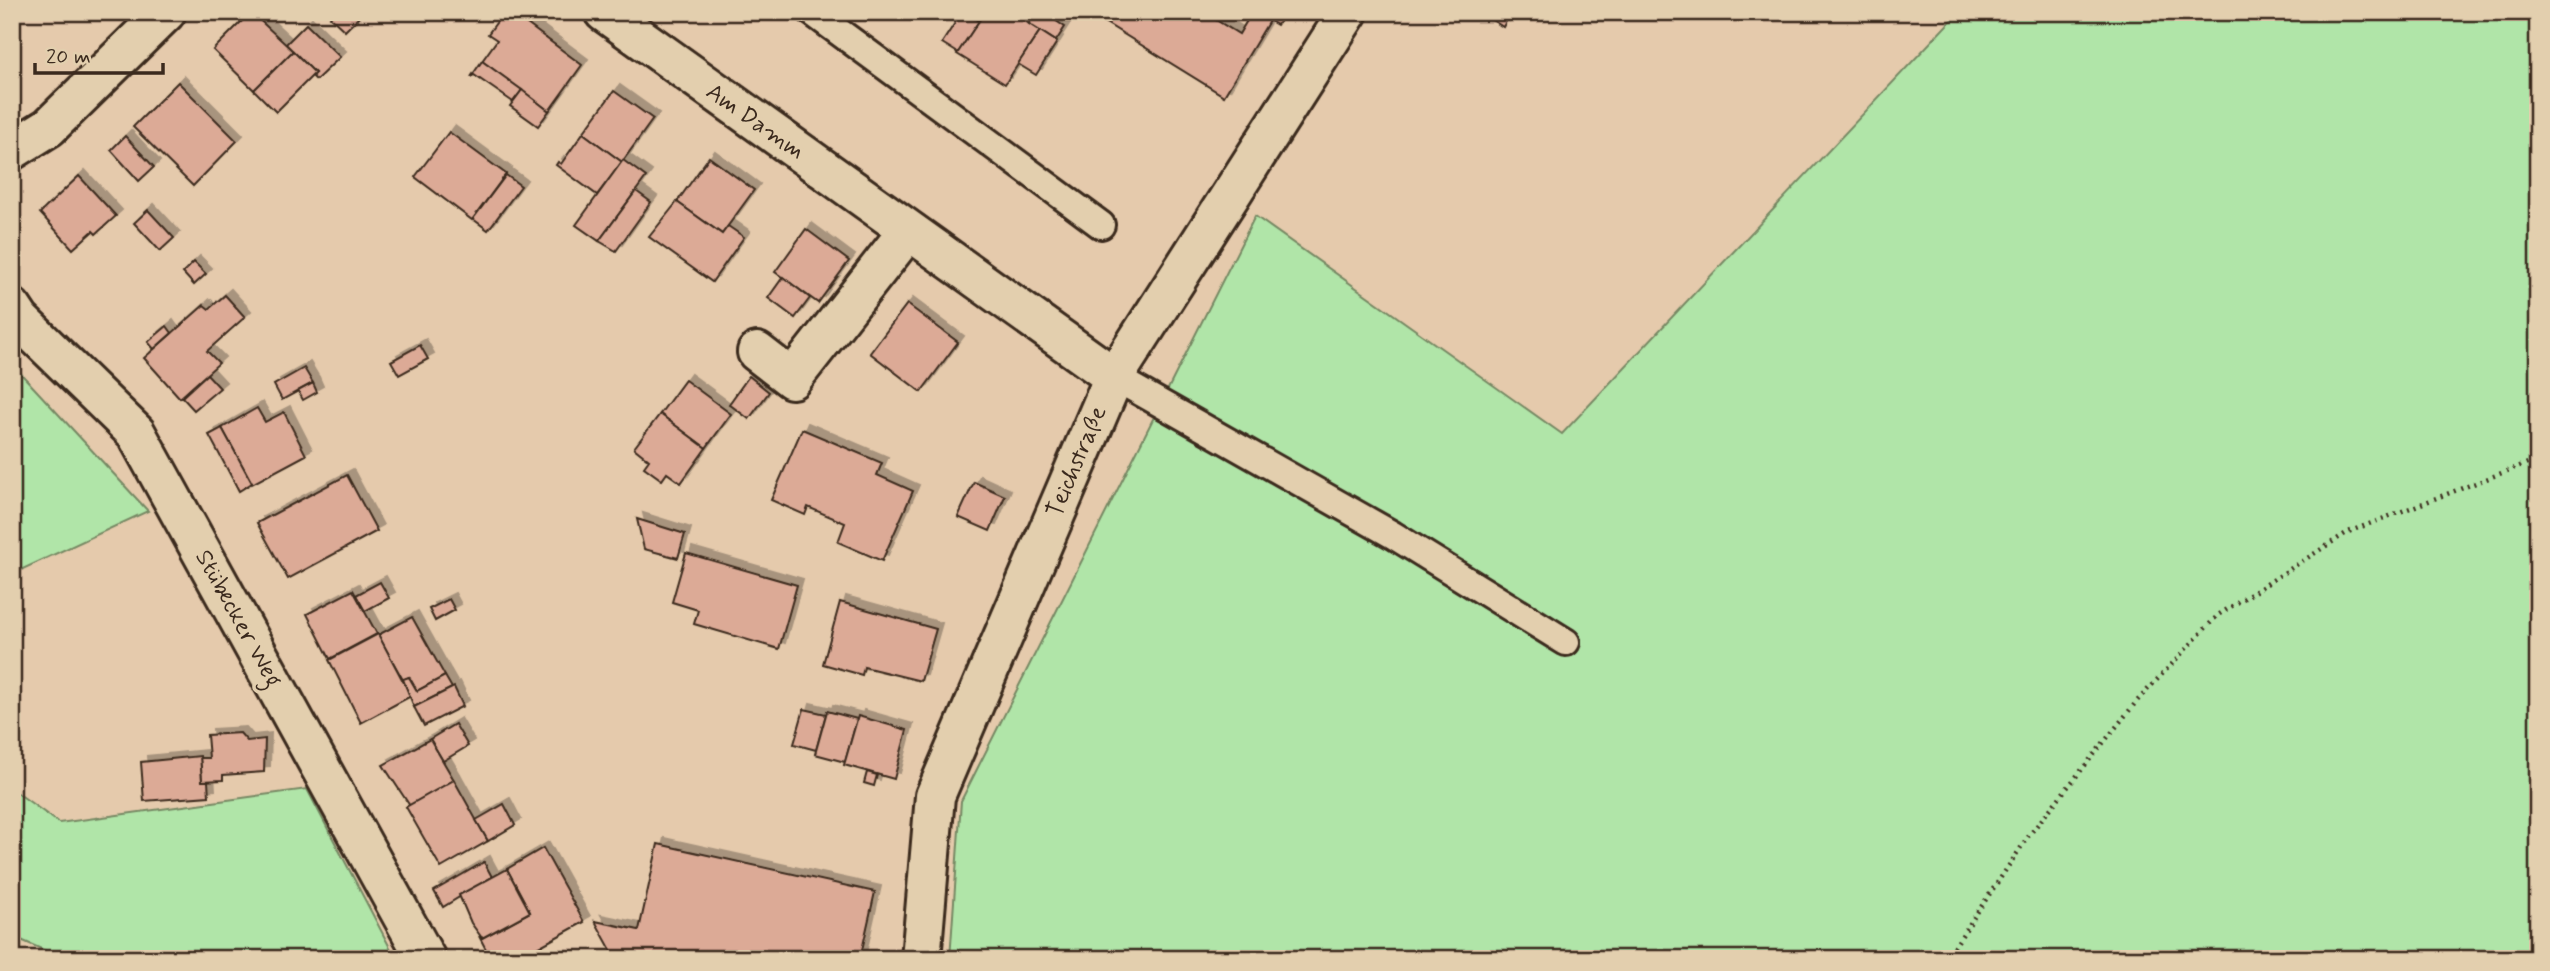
<svg xmlns="http://www.w3.org/2000/svg" width="2550" height="971" font-family="Mynerve,sans-serif">
	<style>
		.green { fill: #b0e5a8; stroke: #768863; stroke-width: 2 }
		.building { fill: #dcaa96; stroke: #3b2a1e; stroke-width: 2; filter: url(#shadow) }
		.lines { fill: none; stroke-linecap: round; stroke-linejoin: round }
		.lane-casing { stroke: #3b2a1e; stroke-width: 32 }
		.street-casing { stroke: #3b2a1e; stroke-width: 44 }
		.path { stroke: #3b2a1e; stroke-width: 4.5; stroke-dasharray: 2 5; stroke-linecap: butt }
		.lane { stroke: #e3cfae; stroke-width: 26 }
		.street { stroke: #e3cfae; stroke-width: 38 }
		.labels { text-anchor: middle; dominant-baseline: central; stroke-width: 7; stroke-linejoin: round; paint-order: stroke }
		.street-label { font-size: 24px; fill: #3b2a1e; stroke: #e3cfae }
	</style>
	<defs>
		<filter id="shadow"><feDropShadow dx="6" dy="-6" stdDeviation="0" flood-color="#0004"/></filter>
	</defs>
	<rect width="100%" height="100%" fill="#e5caac"/>
	<filter id="ink" filterUnits="userSpaceOnUse"><feTurbulence type="fractalNoise" baseFrequency=".0143" numOctaves="2"/><feDisplacementMap in="SourceGraphic" scale="14" xChannelSelector="R" yChannelSelector="G"/><feConvolveMatrix kernelMatrix="1 2 1 2 8 2 1 2 1" color-interpolation-filters="sRGB"/></filter>
	<g filter="url(#ink)">
		<g class="green">
			<polygon points="1959,12 2538,12 2538,959 950,959 961,801 1255,216 1562,434"/>
			<polygon points="12,364 148,511 12,574"/>
			<polygon points="12,789 59,823 307,789 396,959 64,959 12,936"/>
		</g>
		<g class="building">
			<polygon points="251,12 293,51 254,90 213,50"/>
			<polygon points="334,12 364,12 345,31 330,17"/>
			<polygon points="504,12 511,12 582,65 549,111 482,61 497,40 488,34"/>
			<polygon points="962,12 979,21 958,53 942,43"/>
			<polygon points="966,12 985,12 979,21"/>
			<polygon points="985,12 1011,12 1040,31 1005,84 957,54"/>
			<polygon points="1036,12 1043,12 1065,27 1056,41 1029,24"/>
			<polygon points="1088,12 1203,12 1239,34 1252,12 1269,21 1224,96"/>
			<polygon points="1255,12 1283,12 1285,13 1277,25"/>
			<polygon points="1480,12 1511,12 1503,27"/>
			<polygon points="306,24 340,57 316,80 312,76 315,73 286,44"/>
			<polygon points="1040,31 1057,42 1036,75 1018,64"/>
			<polygon points="293,51 315,73 276,112 254,90"/>
			<polygon points="482,61 522,90 513,102 474,75 471,77"/>
			<polygon points="178,82 237,141 193,186 133,127"/>
			<polygon points="522,90 549,111 538,126 510,106"/>
			<polygon points="614,91 653,119 622,162 583,133"/>
			<polygon points="449,132 506,174 472,220 415,177"/>
			<polygon points="583,133 622,162 597,195 556,165 558,162 561,164"/>
			<polygon points="125,136 154,167 139,181 111,150"/>
			<polygon points="709,157 754,190 722,234 677,202"/>
			<polygon points="623,160 646,177 599,241 576,225"/>
			<polygon points="506,175 521,186 488,230 473,219"/>
			<polygon points="79,176 116,216 96,234 93,231 73,249 40,213"/>
			<polygon points="636,191 651,202 616,251 599,241"/>
			<polygon points="677,202 722,234 728,226 744,237 712,282 649,237"/>
			<polygon points="148,210 174,238 160,251 134,223"/>
			<polygon points="806,229 849,261 818,303 775,272"/>
			<polygon points="194,262 206,274 194,285 183,273"/>
			<polygon points="783,277 810,298 795,318 768,298"/>
			<polygon points="225,295 245,317 207,351 219,363 180,398 144,358 204,305 209,309"/>
			<polygon points="907,304 958,342 921,392 870,353"/>
			<polygon points="167,326 172,333 154,349 148,342"/>
			<polygon points="420,345 428,359 399,375 391,361"/>
			<polygon points="304,368 313,383 282,400 274,385"/>
			<polygon points="207,374 220,388 194,410 182,397"/>
			<polygon points="749,376 769,392 749,419 729,404"/>
			<polygon points="685,380 731,414 706,448 660,414"/>
			<polygon points="313,383 317,392 303,400 298,391"/>
			<polygon points="257,408 265,422 284,412 306,455 252,484 222,428"/>
			<polygon points="660,414 706,448 681,483 667,473 662,480 644,467 649,460 634,448"/>
			<polygon points="222,428 252,483 239,491 209,435"/>
			<polygon points="802,429 882,463 877,475 913,491 882,561 838,542 845,523 808,507 805,515 771,500"/>
			<polygon points="347,475 377,531 288,579 257,523"/>
			<polygon points="974,482 1005,496 990,531 958,517"/>
			<polygon points="637,519 685,534 678,558 644,549"/>
			<polygon points="686,553 797,585 779,649 694,624 698,610 672,602"/>
			<polygon points="380,582 389,598 365,611 356,595"/>
			<polygon points="353,590 377,634 330,659 307,614"/>
			<polygon points="449,599 455,610 435,621 429,609"/>
			<polygon points="840,602 936,629 921,681 864,667 862,675 823,664"/>
			<polygon points="412,617 445,676 417,691 409,677 403,680 378,635"/>
			<polygon points="378,634 411,696 361,723 329,660"/>
			<polygon points="445,676 452,688 414,707 403,679 409,677 417,691"/>
			<polygon points="454,687 463,706 424,726 414,707"/>
			<polygon points="804,709 826,714 816,750 794,744"/>
			<polygon points="827,711 857,719 845,762 815,754"/>
			<polygon points="858,716 907,730 894,779 844,765"/>
			<polygon points="455,724 468,746 443,761 430,739"/>
			<polygon points="240,733 247,741 265,739 264,772 223,775 223,780 202,781 200,758 209,758 207,735"/>
			<polygon points="430,739 454,780 410,806 383,765"/>
			<polygon points="200,756 202,781 208,781 209,796 144,801 141,762"/>
			<polygon points="867,772 877,775 874,786 864,783"/>
			<polygon points="454,780 488,841 441,868 406,807"/>
			<polygon points="504,804 515,825 488,841 476,820"/>
			<polygon points="658,844 875,892 860,959 616,959 595,921 639,930"/>
			<polygon points="543,848 584,922 517,959 491,959 479,936 482,938 530,912 507,869"/>
			<polygon points="484,862 492,877 443,907 434,891"/>
			<polygon points="507,869 530,912 482,938 471,923 459,895"/>
		</g>
		<g class="lines">
			<g class="lane-casing">
				<g id="lane">
					<polyline points="812,12 1101,225"/>
					<polyline points="1114,377 1393,535 1566,642"/>
				</g>
			</g>
			<g class="street-casing">
				<g id="street">
					<polyline points="604,12 1114,377"/>
					<polyline points="12,150 49,127 166,12"/>
					<polyline points="12,308 20,320 136,433 426,959"/>
					<polyline points="757,352 792,379 908,231"/>
					<polyline points="921,959 935,796 1114,377 1348,12"/>
				</g>
			</g>
			<polyline class="path" points="1946,959 2030,834 2137,701 2218,615 2348,532 2538,459"/>
			<use href="#lane" class="lane"/>
			<use href="#street" class="street"/>
		</g>
	</g>
	<g class="labels">
		<g class="street-label">
			<text transform="translate(755 122) rotate(35)">Am Damm</text>
			<text transform="translate(1077 462) rotate(-67)">Teichstraße</text>
			<text transform="translate(238 619) rotate(61)">Stübecker Weg</text>
		</g>
	</g>
	<rect width="2550" height="971" fill="none" stroke="#e3cfae" stroke-width="42"/>
	<rect x="21" y="21" width="2508" height="929" fill="none" stroke="#3b2a1e" stroke-width="2.5" filter="url(#ink)"/>
	<path d="M35 63v10h128v-10" fill="none" stroke="#3b2a1e" stroke-width="3.5"/>
	<text x="46" y="63" font-size="21" fill="#3b2a1e" stroke="#e3cfae" stroke-width="5" paint-order="stroke">20 m</text>
</svg>
